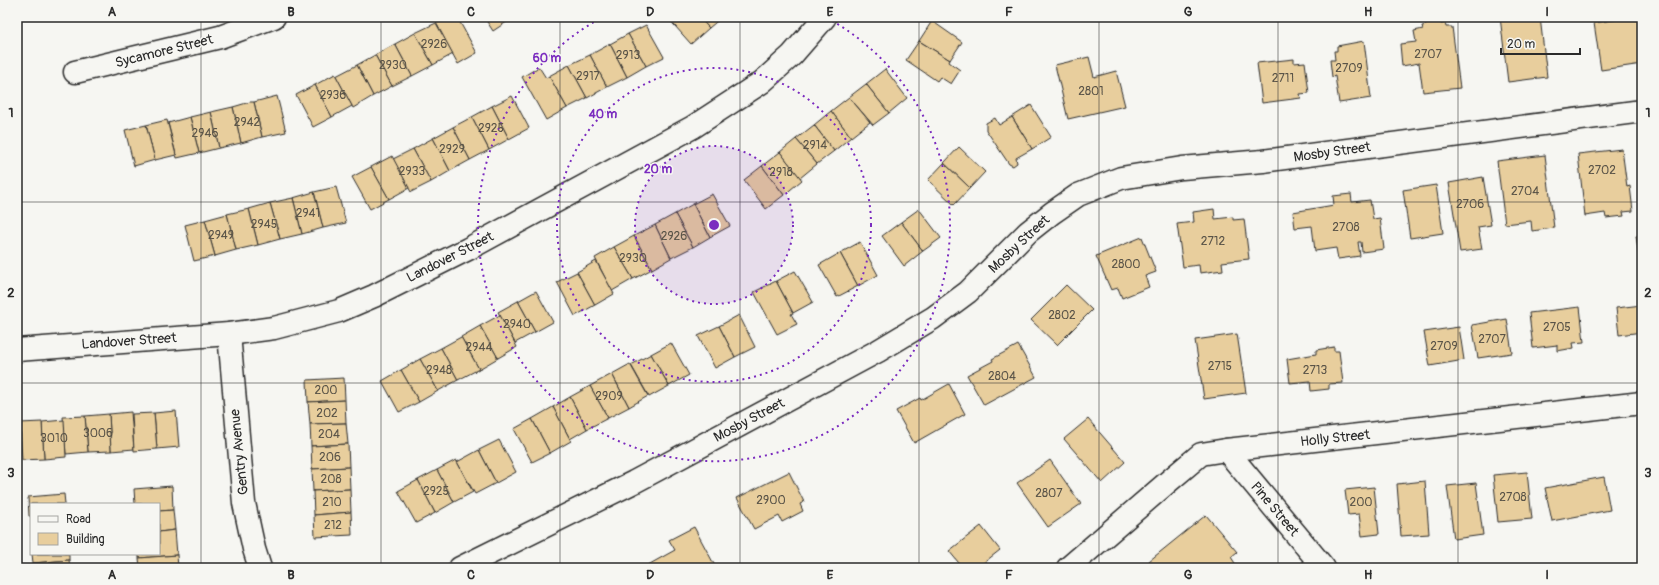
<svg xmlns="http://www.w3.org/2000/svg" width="1659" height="585" font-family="Pangolin,sans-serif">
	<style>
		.building { fill: #e8ce9d; stroke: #2b2b2b }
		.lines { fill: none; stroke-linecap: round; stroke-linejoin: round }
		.minor-casing { stroke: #2b2b2b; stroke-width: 25 }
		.minor { stroke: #f6f6f2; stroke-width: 22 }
		.grid { fill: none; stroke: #2b2b2b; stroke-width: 1; stroke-opacity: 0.55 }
		.ring { fill: none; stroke: #7b2cbf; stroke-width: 2; stroke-dasharray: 2 4 }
		.labels { text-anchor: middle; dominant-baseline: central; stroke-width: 3; stroke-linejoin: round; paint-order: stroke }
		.number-label { font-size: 12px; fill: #5a5448 }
		.street-label { font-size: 14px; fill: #2b2b2b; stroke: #f6f6f2 }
		.centre { fill: #7b2cbf; stroke: #f6f6f2; stroke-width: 2 }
		.ring-label { font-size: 12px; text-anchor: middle; font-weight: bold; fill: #7b2cbf; stroke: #f6f6f2; stroke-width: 3; stroke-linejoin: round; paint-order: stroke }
		.neatline { fill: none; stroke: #2b2b2b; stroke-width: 1.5 }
		.grid-label { font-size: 13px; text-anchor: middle; font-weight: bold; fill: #2b2b2b }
	</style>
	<rect width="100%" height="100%" fill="#f6f6f2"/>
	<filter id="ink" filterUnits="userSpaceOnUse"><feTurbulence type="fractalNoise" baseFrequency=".025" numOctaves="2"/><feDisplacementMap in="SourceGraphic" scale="8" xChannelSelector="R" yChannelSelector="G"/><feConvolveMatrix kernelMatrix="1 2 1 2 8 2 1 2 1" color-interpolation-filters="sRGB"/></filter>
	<g filter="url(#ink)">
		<g class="building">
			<polygon points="446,17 457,17 477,53 458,64 436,23"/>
			<polygon points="484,17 510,17 511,19 493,31"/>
			<polygon points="667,17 699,17 709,28 691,44"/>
			<polygon points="699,17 722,17 709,28"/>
			<polygon points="1500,17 1540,17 1547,77 1508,82"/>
			<polygon points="1632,17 1642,17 1642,64 1601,70 1594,23"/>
			<polygon points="1440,18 1441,24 1445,23 1446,27 1452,27 1460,88 1423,92 1419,63 1402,66 1400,44 1416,42 1414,31 1423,29 1422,26 1426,25 1426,20"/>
			<polygon points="932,21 962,42 950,60 919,41"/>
			<polygon points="436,23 453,54 433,65 415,33"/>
			<polygon points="646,25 664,57 646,66 628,34"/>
			<polygon points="415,33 433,65 412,76 395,44"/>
			<polygon points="628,34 646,66 627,77 610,44"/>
			<polygon points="919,41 950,60 949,62 960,70 951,84 940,77 937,81 906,60"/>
			<polygon points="1364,41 1371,98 1339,103 1335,76 1332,77 1330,60 1335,60 1334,51 1337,51 1337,46"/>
			<polygon points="395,44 412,76 392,86 375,55"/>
			<polygon points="610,44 627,77 607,87 590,55"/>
			<polygon points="375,55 392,86 373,96 357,65"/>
			<polygon points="590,55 607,87 587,98 569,65"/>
			<polygon points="1089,57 1094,77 1116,71 1125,106 1068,119 1055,65"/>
			<polygon points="1294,59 1294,63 1305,62 1309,93 1300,94 1301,98 1262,103 1257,63"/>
			<polygon points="357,65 373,96 353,108 336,76"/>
			<polygon points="569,65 587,98 567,108 549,76"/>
			<polygon points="539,67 546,78 549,76 567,108 546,120 522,77"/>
			<polygon points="885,69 907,98 889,113 866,84"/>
			<polygon points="335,74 352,106 332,117 315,85"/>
			<polygon points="866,84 889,113 873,125 849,97"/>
			<polygon points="315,85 332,117 313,127 296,95"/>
			<polygon points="277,96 286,132 262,137 254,102"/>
			<polygon points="512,96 529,128 509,139 492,106"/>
			<polygon points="849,97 870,122 851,137 831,111"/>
			<polygon points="250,102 254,102 262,137 241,143 233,107"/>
			<polygon points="1031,105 1051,137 1032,149 1012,117"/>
			<polygon points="492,106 509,139 489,150 472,117"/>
			<polygon points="233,107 241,143 219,148 211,112"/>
			<polygon points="831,111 851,137 834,151 814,125"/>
			<polygon points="211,112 219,148 199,153 190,117"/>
			<polygon points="190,117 199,153 177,158 168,123"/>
			<polygon points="472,117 489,150 470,160 453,127"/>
			<polygon points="1012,117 1032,149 1016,158 1017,163 1013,166 1009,164 986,130 986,123 995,118 999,125"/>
			<polygon points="167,120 176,155 155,160 146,125"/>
			<polygon points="146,125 155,160 134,166 125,130"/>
			<polygon points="814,125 834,151 817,164 796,139"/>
			<polygon points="453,127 470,160 450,171 433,138"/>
			<polygon points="433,138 450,171 431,182 413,149"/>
			<polygon points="796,139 817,164 800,178 780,152"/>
			<polygon points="959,147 985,172 970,188 944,163"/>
			<polygon points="413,149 431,182 411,192 393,159"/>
			<polygon points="1622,149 1627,187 1630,186 1633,211 1623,212 1624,216 1606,218 1605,213 1585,216 1578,154"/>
			<polygon points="780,152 802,180 784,195 762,166"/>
			<polygon points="1545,155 1554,228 1532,231 1531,221 1505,224 1497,161"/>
			<polygon points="392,156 409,188 389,199 371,167"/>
			<polygon points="944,163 970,188 954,205 928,180"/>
			<polygon points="762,166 784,195 766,209 744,180"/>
			<polygon points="371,167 389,199 370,209 352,177"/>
			<polygon points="1483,177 1491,225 1478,227 1482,249 1460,252 1449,183"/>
			<polygon points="1436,185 1443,233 1410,238 1403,190"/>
			<polygon points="336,187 346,223 323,228 314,192"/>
			<polygon points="314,192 323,228 302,234 293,198"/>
			<polygon points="712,194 730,226 710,237 693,204"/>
			<polygon points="1351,194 1352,202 1370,200 1373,219 1380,218 1384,249 1362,252 1361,242 1358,242 1360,256 1338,259 1336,248 1315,251 1312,226 1295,228 1293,212 1334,205 1333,196"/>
			<polygon points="293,198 302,234 280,239 270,203"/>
			<polygon points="270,203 280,239 258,245 249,209"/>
			<polygon points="693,204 710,237 693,247 675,214"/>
			<polygon points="249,209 258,245 236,250 227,214"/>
			<polygon points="919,209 941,238 923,251 901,222"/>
			<polygon points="1214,209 1215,219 1233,217 1233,220 1244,219 1249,259 1222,262 1223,270 1200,273 1199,265 1183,267 1177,224 1194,222 1193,212"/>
			<polygon points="227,214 236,250 215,256 205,220"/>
			<polygon points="675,214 693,247 671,258 655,225"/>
			<polygon points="205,220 215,256 194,261 185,225"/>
			<polygon points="901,222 923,251 904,266 882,236"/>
			<polygon points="655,225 671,258 652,269 634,236"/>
			<polygon points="1642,235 1642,272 1641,272 1636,236"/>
			<polygon points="634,236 652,269 633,279 614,247"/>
			<polygon points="1142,237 1156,272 1145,276 1149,287 1122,298 1118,288 1111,290 1096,256"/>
			<polygon points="860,242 878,275 858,286 840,253"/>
			<polygon points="614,247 633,279 612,291 595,258"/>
			<polygon points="840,253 858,286 837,297 819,265"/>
			<polygon points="596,261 614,294 595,305 577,272"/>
			<polygon points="795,271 813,302 793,313 776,281"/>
			<polygon points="577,272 595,305 575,316 557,282"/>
			<polygon points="776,281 793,313 791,314 797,324 777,334 754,292"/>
			<polygon points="1066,285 1092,310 1057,345 1031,320"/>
			<polygon points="536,291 553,322 535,332 518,301"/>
			<polygon points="518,301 535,332 515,343 498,312"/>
			<polygon points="1642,305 1642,332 1619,335 1616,308"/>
			<polygon points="1580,307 1584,342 1573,343 1574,348 1557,351 1557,345 1533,348 1529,313"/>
			<polygon points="500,315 517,347 498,358 480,326"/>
			<polygon points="739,315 755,347 735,357 719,326"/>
			<polygon points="1507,319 1512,353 1478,358 1472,325"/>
			<polygon points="480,326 498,358 479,369 461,337"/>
			<polygon points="719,326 735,357 715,368 698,336"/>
			<polygon points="1459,327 1464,360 1430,366 1424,332"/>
			<polygon points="1237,334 1246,393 1204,399 1195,340"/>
			<polygon points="461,337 479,369 458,380 441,348"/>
			<polygon points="671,343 689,375 669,386 651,354"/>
			<polygon points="1018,345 1036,377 984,405 967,375 993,361 992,359"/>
			<polygon points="1334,347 1334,351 1339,351 1343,383 1329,384 1329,389 1311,391 1310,381 1290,383 1287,359 1316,354 1316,350"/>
			<polygon points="441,348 458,380 438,391 420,359"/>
			<polygon points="651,354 669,386 649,397 631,365"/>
			<polygon points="420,359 438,391 419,402 401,370"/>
			<polygon points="630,364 648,396 629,407 612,374"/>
			<polygon points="401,370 419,402 399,412 382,381"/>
			<polygon points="612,374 629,407 608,418 590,386"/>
			<polygon points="344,378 345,400 308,402 307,380"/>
			<polygon points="949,384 965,414 914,443 896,411 920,398 921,400"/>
			<polygon points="590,386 608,418 587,429 570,397"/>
			<polygon points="570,397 587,429 570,439 553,407"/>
			<polygon points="345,400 346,423 310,424 308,402"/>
			<polygon points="553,407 571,441 550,453 532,419"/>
			<polygon points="176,411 179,447 157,449 154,413"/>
			<polygon points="131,412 134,449 111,451 109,414"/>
			<polygon points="154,413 157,449 134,451 132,414"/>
			<polygon points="109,414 111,451 88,452 85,416"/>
			<polygon points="85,416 88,452 66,454 63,417"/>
			<polygon points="532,419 550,453 532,462 514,429"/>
			<polygon points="1088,419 1125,462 1102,483 1064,439"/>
			<polygon points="64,420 66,457 44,459 42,422"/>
			<polygon points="42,422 44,459 22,460 20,423"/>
			<polygon points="346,423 348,444 311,446 310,424"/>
			<polygon points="499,440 516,472 496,483 479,450"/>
			<polygon points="348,444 349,467 312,469 311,446"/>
			<polygon points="479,450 496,483 475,494 457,462"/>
			<polygon points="456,460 473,492 454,502 437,470"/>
			<polygon points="1050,460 1081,504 1048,527 1017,483"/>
			<polygon points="349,467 350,489 313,491 312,469"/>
			<polygon points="437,470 454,502 435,513 418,480"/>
			<polygon points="789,472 804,502 800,504 803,511 782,522 779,516 754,529 737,498"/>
			<polygon points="1527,472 1532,519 1498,522 1493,475"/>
			<polygon points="1604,477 1610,510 1552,521 1545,488"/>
			<polygon points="418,480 435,513 416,523 398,491"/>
			<polygon points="1425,481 1429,534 1401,536 1397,484"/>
			<polygon points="1476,483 1483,535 1454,539 1447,486"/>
			<polygon points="172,486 173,510 159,511 159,504 135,504 134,489"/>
			<polygon points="1374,487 1379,534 1362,536 1359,514 1348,515 1345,490"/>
			<polygon points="350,489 351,512 314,515 313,491"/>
			<polygon points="64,494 65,504 31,504 31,516 29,516 28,497"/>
			<polygon points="173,510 175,530 159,532 159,511"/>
			<polygon points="351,512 352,535 315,537 314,515"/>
			<polygon points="1206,515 1237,552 1231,557 1238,568 1155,568 1149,561"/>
			<polygon points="981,526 1000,550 977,568 963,568 949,551"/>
			<polygon points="694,527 715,566 712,568 649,568 648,565 675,550 669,540"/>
			<polygon points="175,530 177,555 139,558 139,554 159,554 159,532"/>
			<polygon points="32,554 69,554 69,560 33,563"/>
			<polygon points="177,555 178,568 140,568 139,558"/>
			<polygon points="69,560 70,568 33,568 33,563"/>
		</g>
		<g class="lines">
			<g class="minor-casing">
				<g id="minor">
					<polyline points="75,72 220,37 274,17"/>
					<polyline points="229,334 244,503 254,549 260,568"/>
					<polyline points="17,350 229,334 274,328 339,311 374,296 468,249 693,127 762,82 792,55 825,17"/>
					<polyline points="1226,450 1324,568"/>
					<polyline points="460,568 634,482 878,351 933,318 968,292 1028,232 1052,213 1078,195 1121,178 1182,168 1263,161 1642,111"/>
					<polyline points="1068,568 1169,481 1201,454 1226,450 1642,403"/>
				</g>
			</g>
			<use href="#minor" class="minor"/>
		</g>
	</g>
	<path class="grid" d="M201,17v551M381,17v551M560,17v551M740,17v551M919,17v551M1099,17v551M1278,17v551M1458,17v551M17,202h1625M17,383h1625"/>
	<circle cx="714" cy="225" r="79" fill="#7b2cbf" fill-opacity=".12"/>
	<g class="ring">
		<circle cx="714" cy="225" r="79"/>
		<circle cx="714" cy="225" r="157"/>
		<path d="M827 18A236 236 0 1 1 601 18"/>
	</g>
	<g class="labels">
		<g class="number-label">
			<text x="434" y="44">2926</text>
			<text x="1428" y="54">2707</text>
			<text x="628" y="55">2913</text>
			<text x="393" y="65">2930</text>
			<text x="1349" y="68">2709</text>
			<text x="588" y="76">2917</text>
			<text x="1283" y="78">2711</text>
			<text x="1091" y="91">2801</text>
			<text x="333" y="95">2936</text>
			<text x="247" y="122">2942</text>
			<text x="491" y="128">2925</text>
			<text x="205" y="133">2946</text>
			<text x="815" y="145">2914</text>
			<text x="452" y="149">2929</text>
			<text x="1602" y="170">2702</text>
			<text x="412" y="171">2933</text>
			<text x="781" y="172">2918</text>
			<text x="1525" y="191">2704</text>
			<text x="1470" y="204">2706</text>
			<text x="308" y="213">2941</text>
			<text x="264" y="224">2945</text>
			<text x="1346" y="227">2708</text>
			<text x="221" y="235">2949</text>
			<text x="674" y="236">2926</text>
			<text x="1213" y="241">2712</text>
			<text x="633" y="258">2930</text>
			<text x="1126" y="264">2800</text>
			<text x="1062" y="315">2802</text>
			<text x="517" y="324">2940</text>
			<text x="1557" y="327">2705</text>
			<text x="1492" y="339">2707</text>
			<text x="1444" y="346">2709</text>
			<text x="479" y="347">2944</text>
			<text x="1220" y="366">2715</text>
			<text x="439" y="370">2948</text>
			<text x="1315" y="370">2713</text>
			<text x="1002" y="376">2804</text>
			<text x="326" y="390">200</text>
			<text x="609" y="396">2909</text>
			<text x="327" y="413">202</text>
			<text x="98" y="433">3006</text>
			<text x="329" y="434">204</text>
			<text x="54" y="438">3010</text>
			<text x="330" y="457">206</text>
			<text x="331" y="479">208</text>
			<text x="436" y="491">2925</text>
			<text x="1049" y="493">2807</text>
			<text x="1513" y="497">2708</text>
			<text x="771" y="500">2900</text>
			<text x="332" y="502">210</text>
			<text x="1361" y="502">200</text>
			<text x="333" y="525">212</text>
		</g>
		<g class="street-label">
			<text transform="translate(164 51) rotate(-14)">Sycamore Street</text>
			<text transform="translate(1332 152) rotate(-8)">Mosby Street</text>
			<text transform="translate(1019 244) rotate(-43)">Mosby Street</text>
			<text transform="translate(450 257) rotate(-27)">Landover Street</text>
			<text transform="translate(129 341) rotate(-4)">Landover Street</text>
			<text transform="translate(749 420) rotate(-28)">Mosby Street</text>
			<text transform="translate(1335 438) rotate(-6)">Holly Street</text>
			<text transform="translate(239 452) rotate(-96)">Gentry Avenue</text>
			<text transform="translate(1275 509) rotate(50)">Pine Street</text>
		</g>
	</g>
	<circle cx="714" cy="225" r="6" class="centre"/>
	<g class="ring-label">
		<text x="547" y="62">60 m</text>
		<text x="603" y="118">40 m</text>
		<text x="658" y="173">20 m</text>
	</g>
	<rect width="1659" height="585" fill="none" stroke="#f6f6f2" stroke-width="44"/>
	<rect x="30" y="503" width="130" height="52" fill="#f6f6f2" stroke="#a5a5a2"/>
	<rect x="38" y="516" width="20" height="6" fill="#f6f6f2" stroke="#a5a5a2"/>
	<text x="66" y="523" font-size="12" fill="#2b2b2b">Road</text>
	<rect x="38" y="533" width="20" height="12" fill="#e8ce9d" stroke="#a5a5a2"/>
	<text x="66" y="543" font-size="12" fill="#2b2b2b">Building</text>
	<path d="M1501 48v6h79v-6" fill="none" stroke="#2b2b2b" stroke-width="2"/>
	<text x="1507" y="48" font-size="12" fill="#2b2b2b" stroke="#f6f6f2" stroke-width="3" paint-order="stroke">20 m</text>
	<rect x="22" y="22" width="1615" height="541" class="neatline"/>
	<g class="grid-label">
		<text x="112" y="16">A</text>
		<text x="291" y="16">B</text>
		<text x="471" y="16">C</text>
		<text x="650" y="16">D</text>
		<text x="830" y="16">E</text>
		<text x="1009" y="16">F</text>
		<text x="1188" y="16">G</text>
		<text x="1368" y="16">H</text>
		<text x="1547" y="16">I</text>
		<text x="11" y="117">1</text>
		<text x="1648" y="117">1</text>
		<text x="11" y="297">2</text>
		<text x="1648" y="297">2</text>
		<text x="11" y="477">3</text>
		<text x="1648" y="477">3</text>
		<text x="112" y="579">A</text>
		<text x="291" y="579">B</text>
		<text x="471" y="579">C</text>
		<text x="650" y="579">D</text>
		<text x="830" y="579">E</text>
		<text x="1009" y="579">F</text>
		<text x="1188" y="579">G</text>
		<text x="1368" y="579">H</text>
		<text x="1547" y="579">I</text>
	</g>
</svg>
